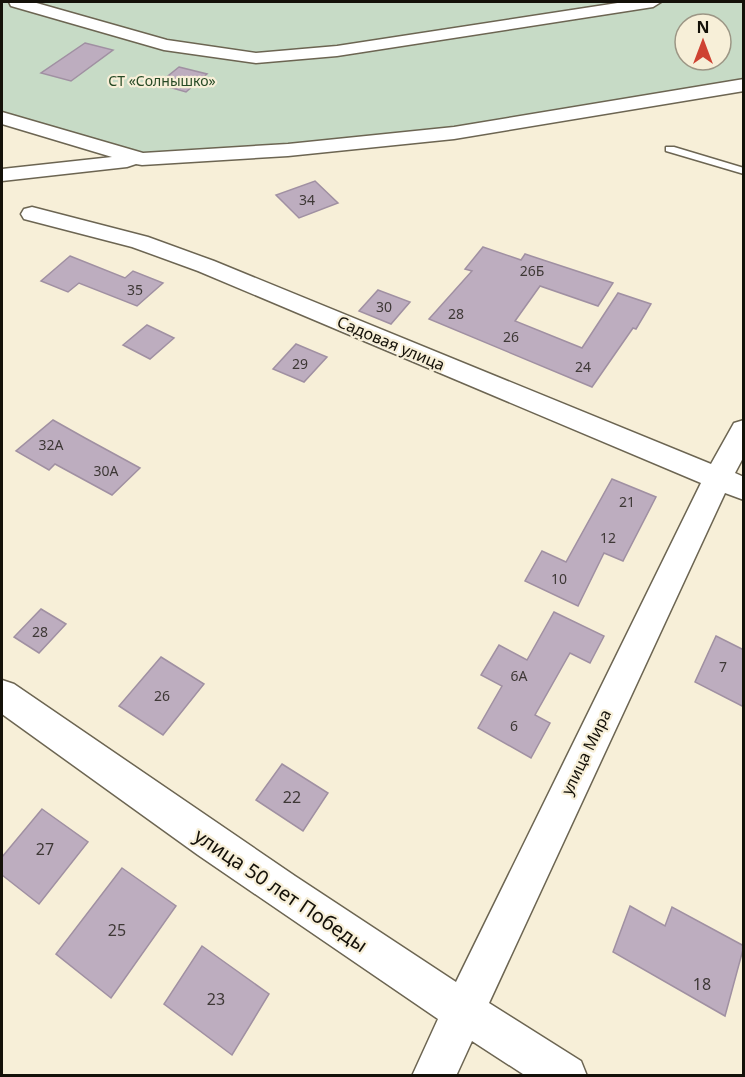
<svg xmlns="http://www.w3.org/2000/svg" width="745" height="1077" font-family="'Noto Sans',sans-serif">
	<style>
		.green { fill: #c7dbc6; fill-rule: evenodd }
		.building { fill: #bdadbf; stroke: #a090a2; stroke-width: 1.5 }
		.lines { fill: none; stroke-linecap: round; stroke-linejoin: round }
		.lane-casing { stroke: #6c6552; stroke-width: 3 }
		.street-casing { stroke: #6c6552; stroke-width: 3 }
		.lane { fill: #fff; fill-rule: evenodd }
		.street { fill: #fff; fill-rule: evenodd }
		.labels { text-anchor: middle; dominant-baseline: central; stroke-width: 4.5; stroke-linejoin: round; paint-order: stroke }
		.far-park-label { font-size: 14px; fill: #274a25; stroke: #f7efd8 }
		.number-label { font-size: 14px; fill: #3e3836 }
		.street-label { font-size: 16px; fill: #141109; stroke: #f7efd8 }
		.near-number-label { font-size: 16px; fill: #3e3836 }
		.near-street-label { font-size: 20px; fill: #141109; stroke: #f7efd8 }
	</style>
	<rect width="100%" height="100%" fill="#f7efd8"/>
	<path class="green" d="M2,2h741v83l-289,48 -312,26 -140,-41zM685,24h36v36h-36z"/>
	<g class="building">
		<polygon points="85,43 113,50 71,81 41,73"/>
		<polygon points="179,67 207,74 186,92 158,84"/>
		<polygon points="315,181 338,203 299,218 276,195"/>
		<polygon points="483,247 521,260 525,254 613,283 598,306 540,286 515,321 582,348 618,293 651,304 636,329 633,328 592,387 429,319 472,271 465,269"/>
		<polygon points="70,256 125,278 133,271 163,283 137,306 79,283 68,292 41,281"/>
		<polygon points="378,290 410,302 391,324 359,311"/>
		<polygon points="147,325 174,338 150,359 123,345"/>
		<polygon points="296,344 327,357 304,382 273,369"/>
		<polygon points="53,420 85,438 140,468 112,495 55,464 49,470 16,451"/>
		<polygon points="612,479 656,497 623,561 604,553 578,606 525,581 542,551 566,562"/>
		<polygon points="41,609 66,624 39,653 14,637"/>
		<polygon points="554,612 604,636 590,663 570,653 535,715 550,723 531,758 478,728 502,686 481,675 499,645 527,660"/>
		<polygon points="716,636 744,650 744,707 695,682"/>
		<polygon points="161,657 204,684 163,735 119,706"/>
		<polygon points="282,764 328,793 303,831 256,800"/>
		<polygon points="42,809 88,842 39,904 2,875 2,857"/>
		<polygon points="122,868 176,906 111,998 56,954"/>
		<polygon points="630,906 665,926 672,907 744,946 725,1016 613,952"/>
		<polygon points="202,946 269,994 232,1055 164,1004"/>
	</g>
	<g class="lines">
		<g class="lane-casing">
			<polygon id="lane" points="666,147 674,147 744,168 744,174 666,151"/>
		</g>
		<g class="street-casing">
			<g id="street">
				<polygon points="9,2 33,2 167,40 256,53 337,46 624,2 661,2 653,7 337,56 256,63 164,50 11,6"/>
				<polygon points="744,79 744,91 454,139 288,156 142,165 136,164 127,167 2,181 2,169 112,157 2,124 2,112 143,153 288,144 454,127"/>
				<polygon points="32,207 148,237 214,261 711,464 734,423 744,420 744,456 735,473 744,477 744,500 725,493 489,1003 581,1061 587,1076 526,1076 472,1041 456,1076 412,1076 438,1019 198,855 2,714 2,680 14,684 295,876 456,982 701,483 198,271 132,247 24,219 21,214 24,209"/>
			</g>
		</g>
		<use href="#lane" class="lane"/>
		<use href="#street" class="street"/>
	</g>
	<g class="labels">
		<g class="far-park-label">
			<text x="162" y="80">СТ «Солнышко»</text>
		</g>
		<g class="number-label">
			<text x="307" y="199">34</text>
			<text x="532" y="270">26Б</text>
			<text x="135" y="289">35</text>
			<text x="384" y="306">30</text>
			<text x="456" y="313">28</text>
			<text x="511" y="336">26</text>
			<text x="300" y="363">29</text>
			<text x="583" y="366">24</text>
			<text x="51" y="444">32А</text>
			<text x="106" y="470">30А</text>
			<text x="627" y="501">21</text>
			<text x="608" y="537">12</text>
			<text x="559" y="578">10</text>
			<text x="40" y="631">28</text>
			<text x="723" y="666">7</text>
			<text x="519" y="675">6А</text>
			<text x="162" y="695">26</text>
			<text x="514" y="725">6</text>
		</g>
		<g class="street-label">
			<text transform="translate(391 343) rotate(23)">Садовая улица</text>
			<text transform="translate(586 752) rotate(-64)">улица Мира</text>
		</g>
		<g class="near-number-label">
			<text x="292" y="797">22</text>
			<text x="45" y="849">27</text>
			<text x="117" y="930">25</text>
			<text x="702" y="984">18</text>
			<text x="216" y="999">23</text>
		</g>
		<g class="near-street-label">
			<text transform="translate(281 890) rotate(34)">улица 50 лет Победы</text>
		</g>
	</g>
	<rect width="745" height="1077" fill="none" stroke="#141109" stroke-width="6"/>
	<g transform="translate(703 42)"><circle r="28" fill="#f7efd8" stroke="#9c9685" stroke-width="1.5"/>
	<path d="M0-4.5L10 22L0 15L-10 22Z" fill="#ce4232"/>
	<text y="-9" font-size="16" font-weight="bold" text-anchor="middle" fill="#141109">N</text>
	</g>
</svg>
